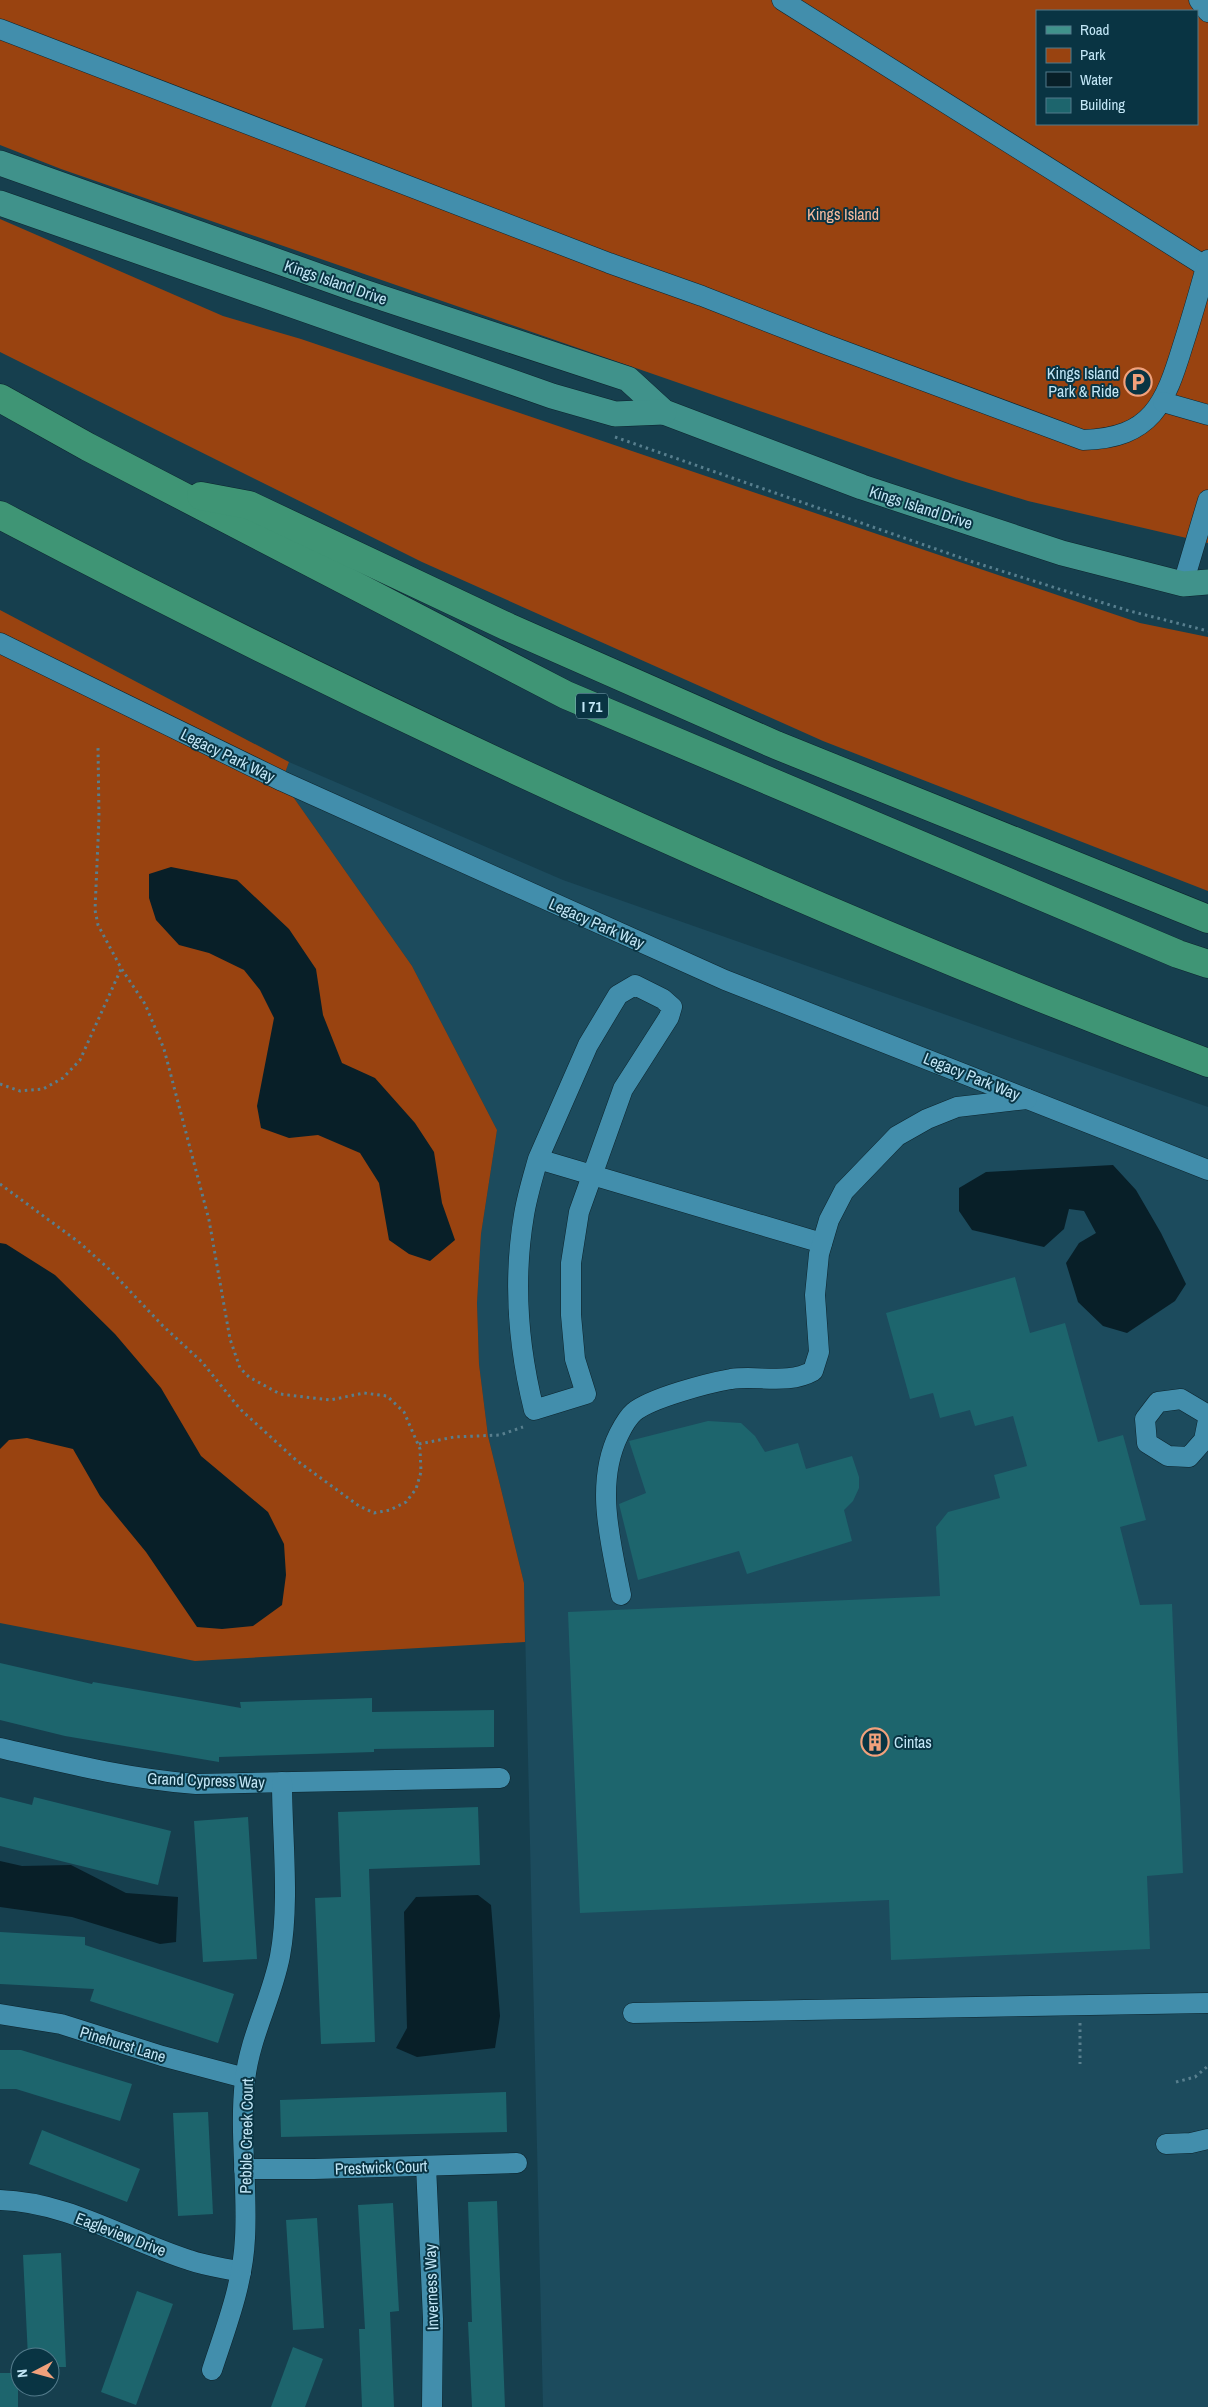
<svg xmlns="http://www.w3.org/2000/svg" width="1208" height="2407" font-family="'Archivo Narrow',sans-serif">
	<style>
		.built { fill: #1c4b5d }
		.green { fill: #994310; fill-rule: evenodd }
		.water { fill: #081f28 }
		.building { fill: #1d656d }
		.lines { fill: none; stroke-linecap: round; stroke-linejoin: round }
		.minor-casing { stroke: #0c242d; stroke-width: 21 }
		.major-casing { stroke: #0c242d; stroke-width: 26 }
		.highway-casing { stroke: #0c242d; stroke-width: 29 }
		.path { stroke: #587f8e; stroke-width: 3; stroke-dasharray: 2.5 4; stroke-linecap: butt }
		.minor { stroke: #428eac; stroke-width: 20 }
		.major { stroke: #40928b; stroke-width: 25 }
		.highway { stroke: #3f9575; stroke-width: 28 }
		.labels { text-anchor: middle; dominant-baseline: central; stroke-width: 4; stroke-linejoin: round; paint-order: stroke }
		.shield { fill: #093443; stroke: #8ab1c0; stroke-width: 1 }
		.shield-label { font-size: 15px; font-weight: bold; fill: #c2e6f6 }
		.park-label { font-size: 16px; fill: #f6ba9e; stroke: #093443 }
		.street-label { font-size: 16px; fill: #c2e6f6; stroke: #093443 }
		.poi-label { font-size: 16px; fill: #c2e6f6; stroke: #093443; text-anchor: end }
	</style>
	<rect width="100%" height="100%" fill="#163f4e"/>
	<polygon class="built" points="289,762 563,880 1208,1107 1208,2407 543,2407 524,1583 488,1436 479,1364 477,1303 481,1234 497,1130 412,966 282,781"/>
	<g class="green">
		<path d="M0,0h1208v543l-180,-42 -72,-22 -895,-310 -61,-24zM1037,11h160v113h-160z"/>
		<polygon points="0,219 223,316 301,339 1140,623 1208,637 1208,891 823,741 422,562 0,352"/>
		<polygon points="0,610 289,762 282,781 412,966 497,1130 481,1234 477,1303 479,1364 488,1436 524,1583 525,1642 195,1661 0,1623"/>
	</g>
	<g class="water">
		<polygon points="171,867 237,880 289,929 316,969 323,1015 342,1063 375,1078 415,1123 434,1152 442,1203 455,1240 430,1261 409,1254 389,1240 379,1183 360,1153 318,1135 289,1138 261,1128 257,1106 274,1018 260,990 244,970 209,953 179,945 156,920 149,898 149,874"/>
		<polygon points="1113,1165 1136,1190 1161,1233 1186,1284 1175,1301 1127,1333 1103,1326 1078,1302 1066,1263 1079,1243 1096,1233 1084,1211 1069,1209 1064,1229 1044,1247 972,1230 959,1211 959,1188 986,1172"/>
		<polygon points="0,1243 6,1244 55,1275 115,1334 161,1388 201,1456 268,1512 284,1544 286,1575 282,1605 253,1626 222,1629 197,1627 146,1552 100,1496 73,1449 27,1438 9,1440 0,1449"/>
		<polygon points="0,1861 22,1866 71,1865 126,1893 178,1897 176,1942 160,1944 72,1917 0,1907"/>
		<polygon points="478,1895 491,1905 500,2016 495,2048 417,2057 396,2048 407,2028 404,1912 416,1897"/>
	</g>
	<g class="building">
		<polygon points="1015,1277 1030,1333 1065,1323 1098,1442 1123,1435 1146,1520 1120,1527 1140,1605 1172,1604 1183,1873 1147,1876 1150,1949 891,1960 889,1900 580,1913 568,1612 940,1596 936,1527 948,1512 1000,1498 994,1475 1027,1466 1013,1416 975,1426 970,1410 940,1418 933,1393 910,1399 886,1313"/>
		<polygon points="708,1421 741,1423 755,1436 765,1452 798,1443 806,1469 852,1456 859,1477 859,1488 853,1501 844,1510 852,1541 747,1574 739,1551 638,1580 619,1504 646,1493 629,1441"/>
		<polygon points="0,1663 92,1684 93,1682 241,1708 240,1702 372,1698 372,1712 494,1710 494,1747 374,1749 374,1752 219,1757 219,1762 65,1736 0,1720"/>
		<polygon points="0,1797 32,1805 34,1797 171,1831 158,1885 0,1846"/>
		<polygon points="478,1807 480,1865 369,1869 375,2042 321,2044 315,1898 341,1897 338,1812"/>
		<polygon points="248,1817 257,1959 203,1962 194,1821"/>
		<polygon points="0,1932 85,1937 85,1945 234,1994 218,2043 90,2001 94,1989 0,1984"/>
		<polygon points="0,2050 21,2050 132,2084 120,2121 16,2089 0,2089"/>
		<polygon points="506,2092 507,2132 281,2137 280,2100"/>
		<polygon points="208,2112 213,2214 178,2216 173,2113"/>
		<polygon points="42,2130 140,2169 127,2202 29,2164"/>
		<polygon points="497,2201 505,2407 472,2407 468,2322 472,2322 468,2202"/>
		<polygon points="393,2203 399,2311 390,2312 394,2407 362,2407 359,2329 365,2329 358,2205"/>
		<polygon points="317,2218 324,2328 293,2330 286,2220"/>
		<polygon points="61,2253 66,2367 50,2367 50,2357 28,2357 23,2255"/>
		<polygon points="137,2291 173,2304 136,2405 101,2392"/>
		<polygon points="293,2347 323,2359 305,2407 271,2407"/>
		<rect x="0" y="2373" width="18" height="34"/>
	</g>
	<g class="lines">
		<g class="minor-casing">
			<g id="minor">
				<polyline points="782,0 1208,268"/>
				<polyline points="1199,0 1208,12"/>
				<path d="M0,29l609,234 93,33 123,48 258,96c69,-2 82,-36 100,-95 9,-28 17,-56 25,-85"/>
				<polyline points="1163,402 1208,415"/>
				<polyline points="1183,584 1208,500"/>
				<polyline points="0,643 282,781 725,980 1208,1170"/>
				<path d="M538,1159l50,-114 30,-50 17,-10 28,14 9,8 -3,10 -46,72 -44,123 -8,51v52l4,44 11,35 -52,16c-16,-64 -21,-130 -10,-195 3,-19 9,-38 14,-56l284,84"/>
				<polyline points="1208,1415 1181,1399 1158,1402 1145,1419 1147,1443 1168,1456 1189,1457 1204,1440 1208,1420"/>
				<path d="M621,1595c-10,-52 -27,-111 -2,-161 4,-8 8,-16 15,-22 17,-14 74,-29 97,-33 27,-4 57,6 82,-8l6,-19 -4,-57 4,-41 10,-34 15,-29 53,-55 30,-17 30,-12 70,-8"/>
				<path d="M0,1748c65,15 129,31 196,36l304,-6"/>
				<polyline points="633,2013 1208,2003"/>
				<polyline points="0,2014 61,2024 162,2056 245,2078"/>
				<polyline points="1166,2144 1191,2143 1208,2139"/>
				<polyline points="426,2166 433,2319 432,2407"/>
				<polyline points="244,2169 314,2169 517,2163"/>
				<path d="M0,2200c68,2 126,40 189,60 17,6 35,8 52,12"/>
				<path d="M212,2370c14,-43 31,-86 33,-132 3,-52 -6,-106 0,-158 5,-44 27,-82 35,-124 10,-53 2,-119 2,-174"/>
			</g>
		</g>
		<g class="major-casing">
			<g id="major">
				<polyline points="0,163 358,290 628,379 664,412 862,487 1062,553 1183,584 1208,582"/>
				<polyline points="0,203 552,396 615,414 664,412"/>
			</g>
		</g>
		<g class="highway-casing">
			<g id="highway">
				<polyline points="0,398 88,447 566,695 1178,954 1208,964"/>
				<polyline points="201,496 249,505 508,627 776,745 1208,919"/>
				<path d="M0,515c391,205 794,391 1208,548"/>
			</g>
		</g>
		<g class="path">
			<polyline points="615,437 973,562 1126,610 1208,631"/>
			<polyline points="0,1084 20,1091 43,1089 63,1078 80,1060 121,969"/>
			<polyline points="0,1184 80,1243 110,1270 163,1326 202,1362 240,1409 296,1460 359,1506 374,1513 390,1510 406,1502 416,1489 421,1472 420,1449 404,1412 387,1396 364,1393 330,1400 280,1394 249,1377 240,1368 230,1339 209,1220 164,1049 145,1004 121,968 98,925 95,910 99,818 98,748"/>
			<polyline points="419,1444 454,1437 500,1435 523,1427"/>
			<polyline points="1080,2023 1080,2064"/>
			<polyline points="1176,2082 1195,2077 1208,2066"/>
		</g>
		<use href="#minor" class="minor"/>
		<use href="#major" class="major"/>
		<use href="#highway" class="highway"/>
	</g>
	<defs>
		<g id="parking-ring" transform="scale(1.4375)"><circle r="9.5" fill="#093443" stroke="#f1a17c" stroke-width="1.5"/><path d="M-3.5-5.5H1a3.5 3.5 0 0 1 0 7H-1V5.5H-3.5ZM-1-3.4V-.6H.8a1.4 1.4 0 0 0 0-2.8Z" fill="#f1a17c"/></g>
		<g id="building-ring" transform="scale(1.4375)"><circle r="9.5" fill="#093443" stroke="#f1a17c" stroke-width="1.5"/><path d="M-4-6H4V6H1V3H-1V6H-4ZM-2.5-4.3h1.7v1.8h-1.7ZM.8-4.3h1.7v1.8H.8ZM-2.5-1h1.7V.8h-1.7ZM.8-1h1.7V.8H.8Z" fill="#f1a17c"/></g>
	</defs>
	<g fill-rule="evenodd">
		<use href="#parking-ring" x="1138" y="382"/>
		<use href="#building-ring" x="875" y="1742"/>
	</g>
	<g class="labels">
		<rect class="shield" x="576" y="693.5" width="32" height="25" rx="4"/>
		<g class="shield-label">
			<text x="592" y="706">I 71</text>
		</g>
		<g class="park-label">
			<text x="843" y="214">Kings Island</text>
		</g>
		<g class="street-label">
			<text transform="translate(336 282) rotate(19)">Kings Island Drive</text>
			<text transform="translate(921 507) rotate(18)">Kings Island Drive</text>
			<text transform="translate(228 755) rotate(26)">Legacy Park Way</text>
			<text transform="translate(597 923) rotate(24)">Legacy Park Way</text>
			<text transform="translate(972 1076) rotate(22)">Legacy Park Way</text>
			<text transform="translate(206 1780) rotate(2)">Grand Cypress Way</text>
			<text transform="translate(123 2044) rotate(17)">Pinehurst Lane</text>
			<text transform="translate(246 2136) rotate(-89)">Pebble Creek Court</text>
			<text transform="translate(381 2167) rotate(-2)">Prestwick Court</text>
			<text transform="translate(121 2234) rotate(21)">Eagleview Drive</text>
			<text transform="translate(431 2287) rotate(-92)">Inverness Way</text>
		</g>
		<g class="poi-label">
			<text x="1119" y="373">Kings Island<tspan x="1119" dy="18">Park &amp; Ride</tspan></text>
			<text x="894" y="1742" text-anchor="start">Cintas</text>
		</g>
	</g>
	<rect x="1036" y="10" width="162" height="115" fill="#093443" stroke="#537b8b"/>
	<rect x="1046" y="26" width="25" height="8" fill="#40928b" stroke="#537b8b"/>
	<text x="1080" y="35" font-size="15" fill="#c2e6f6">Road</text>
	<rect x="1046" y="48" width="25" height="15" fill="#994310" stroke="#537b8b"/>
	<text x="1080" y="60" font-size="15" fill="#c2e6f6">Park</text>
	<rect x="1046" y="72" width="25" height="15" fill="#081f28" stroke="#537b8b"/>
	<text x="1080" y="85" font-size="15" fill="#c2e6f6">Water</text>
	<rect x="1046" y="98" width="25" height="15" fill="#1d656d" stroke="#537b8b"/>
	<text x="1080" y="110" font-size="15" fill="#c2e6f6">Building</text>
	<g transform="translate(35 2372) rotate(264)"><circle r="24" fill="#093443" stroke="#537b8b"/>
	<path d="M0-4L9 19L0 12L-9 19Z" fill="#f1a17c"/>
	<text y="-8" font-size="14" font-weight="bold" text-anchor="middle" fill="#c2e6f6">N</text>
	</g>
</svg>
